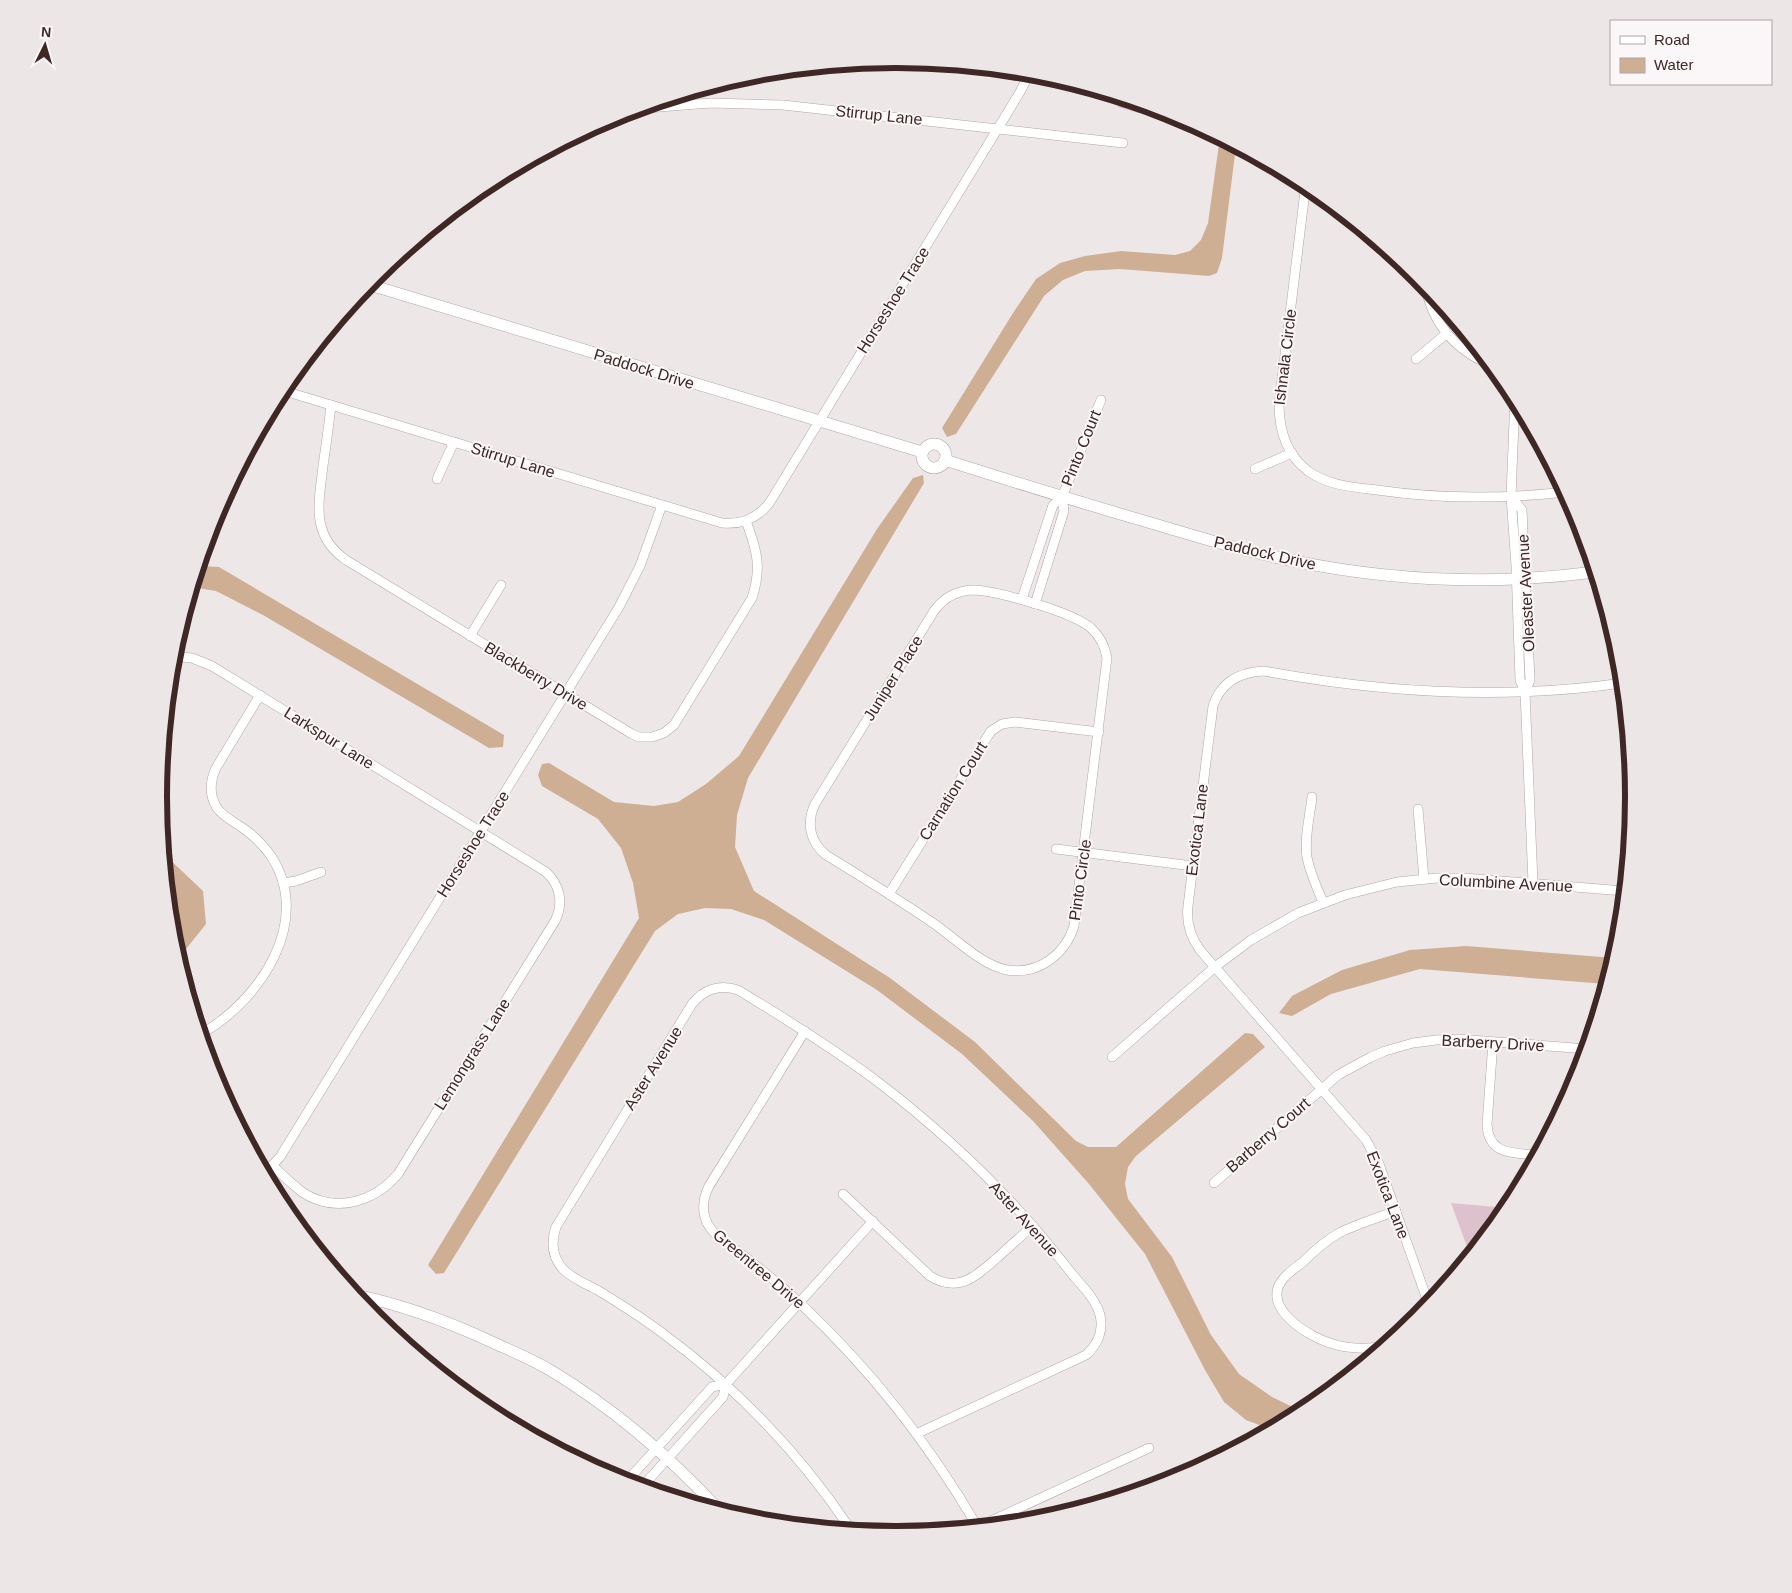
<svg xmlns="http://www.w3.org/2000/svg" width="1792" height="1593" font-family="Arial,sans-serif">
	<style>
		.green { fill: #ddc2cd }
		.water { fill: #ceaf94 }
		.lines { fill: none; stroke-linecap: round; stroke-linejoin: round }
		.minor-casing { stroke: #b2a6a6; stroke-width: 10 }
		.tertiary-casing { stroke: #b2a6a6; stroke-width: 12 }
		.minor { stroke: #fff; stroke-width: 9 }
		.tertiary { stroke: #fff; stroke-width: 11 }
		.labels { text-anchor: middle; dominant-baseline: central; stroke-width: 4; stroke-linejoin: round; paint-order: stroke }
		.street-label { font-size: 16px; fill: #3f2726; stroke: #fbf7f8 }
		.rim { fill: none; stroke: #3f2726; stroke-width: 6 }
	</style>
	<rect width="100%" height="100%" fill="#eee7e8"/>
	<g class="green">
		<polygon points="1118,97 1143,104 1138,113 1118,107"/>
		<polygon points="1451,1203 1508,1208 1470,1255"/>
	</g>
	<g class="water">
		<polygon points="1220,137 1236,146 1222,258 1217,273 1209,276 1120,269 1085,271 1063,280 1044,296 956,434 947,437 942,428 1013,313 1036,279 1060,263 1085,256 1121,251 1175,255 1190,251 1201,240 1208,223"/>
		<polygon points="923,475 924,483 748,778 737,815 735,847 754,891 890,978 975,1042 1076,1141 1088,1147 1116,1147 1245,1033 1253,1034 1265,1047 1136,1156 1128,1167 1125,1184 1128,1199 1172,1257 1211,1335 1239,1374 1272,1397 1303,1412 1270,1429 1246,1420 1224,1402 1205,1370 1145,1254 1089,1184 1033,1121 962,1054 877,990 764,920 731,909 705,908 678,914 655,931 444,1273 436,1274 428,1265 639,918 633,883 621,848 598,819 542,786 538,775 542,764 549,763 614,802 654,806 678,802 706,784 739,756 877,529 913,478"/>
		<polygon points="199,566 219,567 504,735 503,747 489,748 263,615 216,591 192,587"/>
		<polygon points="164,854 203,891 206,924 178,959 172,940"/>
		<polygon points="1466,946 1614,958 1606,984 1420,969 1331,994 1292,1016 1279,1013 1292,996 1342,970 1410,950"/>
	</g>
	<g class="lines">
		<g class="minor-casing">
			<g id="minor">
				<polyline points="634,109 710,103 783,105 1123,143"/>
				<path d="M1306,183l-27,221c0,26 8,51 29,67 21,15 45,16 69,19 62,9 126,9 189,2"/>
				<path d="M1425,284c7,39 30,66 66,81"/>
				<polyline points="1416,359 1446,334"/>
				<path d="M281,390l441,133c20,2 36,-5 48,-21l250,-410 10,-20"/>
				<polyline points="1515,397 1511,496 1516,566 1520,680 1525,692 1533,883"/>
				<path d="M331,405c-2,20 -5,40 -8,61 -4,36 -13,69 23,94l286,174 7,3h13l12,-4 10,-8 78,-127c10,-30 5,-48 -6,-77"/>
				<polyline points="1255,469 1292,453"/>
				<polyline points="437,479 454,442"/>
				<polyline points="1511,496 1522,510 1530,680 1525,692"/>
				<path d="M975,590c26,2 97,22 116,38 9,8 14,19 16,30l-33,268c-9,29 -36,49 -67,44 -26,-5 -52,-32 -74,-47 -35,-24 -71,-46 -107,-68 -16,-13 -20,-32 -11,-51l119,-193c10,-14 24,-21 41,-21z"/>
				<polyline points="1022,599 1053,505 1062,497 1101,400"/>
				<polyline points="1035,604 1064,511 1062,497"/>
				<polyline points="470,636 501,585"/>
				<path d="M172,656l20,2 20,8 334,206c14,13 18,31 9,49l-157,253c-24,28 -63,40 -96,18 -10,-8 -20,-17 -29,-26"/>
				<path d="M1312,797c-2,19 -8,41 -5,60 3,16 10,31 16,45"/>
				<polyline points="1418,809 1424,879"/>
				<polyline points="1056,849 1193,866"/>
				<polyline points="283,883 296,881 321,872"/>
				<polyline points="889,894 991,731 1002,724 1015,722 1099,732"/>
				<path d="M805,1031l-96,155c-7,14 -8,30 2,43 7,10 19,17 29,24 22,17 44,35 64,54 69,65 125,137 173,219"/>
				<path d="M201,1034c58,-33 113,-112 70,-178 -7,-10 -15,-18 -24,-25 -10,-8 -23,-13 -30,-23 -8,-13 -7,-27 -1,-40l44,-73"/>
				<path d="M1493,1042l-6,82c1,31 26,29 50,31"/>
				<polyline points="1112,1057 1215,967 1251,940 1298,913 1345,895 1397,882 1437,878 1464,878 1624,891"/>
				<polyline points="265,1173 280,1157 619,607 640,566 662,505"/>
				<polyline points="1214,1183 1338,1075 1371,1057 1385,1051 1413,1043 1436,1040 1458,1039 1587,1049"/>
				<path d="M843,1194l87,82c29,18 46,0 68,-19 11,-10 23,-21 35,-31"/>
				<path d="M1429,1305l-50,-141 -13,-24 -166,-190c-10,-14 -14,-28 -12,-44l25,-200c8,-24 27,-34 51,-35 119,22 239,29 359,12"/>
				<path d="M1382,1347c-17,2 -33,2 -49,-3 -22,-6 -74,-36 -50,-65 5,-6 13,-12 20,-17 11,-11 22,-21 36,-29 18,-9 38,-15 57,-22"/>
				<polyline points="726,1384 873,1221"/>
				<polyline points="626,1482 712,1387 726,1384 723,1397 642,1487"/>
				<polyline points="980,1526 1149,1448"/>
				<path d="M851,1530c-50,-75 -113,-141 -186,-195 -21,-16 -43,-30 -66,-44 -12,-7 -27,-12 -36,-22 -11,-12 -12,-27 -7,-42l136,-223c12,-15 28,-20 46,-14 48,29 95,58 140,92 72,55 139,120 194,192 10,12 24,25 28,41 4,16 -3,30 -14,40l-168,78"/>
			</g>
		</g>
		<g class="tertiary-casing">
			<g id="tertiary">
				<polyline points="367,284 922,452"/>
				<circle cx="934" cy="456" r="12"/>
				<path d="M945,460c69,22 137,43 206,63 48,14 95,29 143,38 98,20 202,24 301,11"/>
				<path d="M355,1295c44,9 86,24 126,42 23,11 47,20 69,33 63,38 119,86 169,140"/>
			</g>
		</g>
		<use href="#minor" class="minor"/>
		<use href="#tertiary" class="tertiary"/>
	</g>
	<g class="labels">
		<g class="street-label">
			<text transform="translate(879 115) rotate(6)">Stirrup Lane</text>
			<text transform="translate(893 300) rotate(-58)">Horseshoe Trace</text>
			<text transform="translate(1285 357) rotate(-83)">Ishnala Circle</text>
			<text transform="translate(644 369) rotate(17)">Paddock Drive</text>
			<text transform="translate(1081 448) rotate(-68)">Pinto Court</text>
			<text transform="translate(513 460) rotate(17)">Stirrup Lane</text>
			<text transform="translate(1265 553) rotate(13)">Paddock Drive</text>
			<text transform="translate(1526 593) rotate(-93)">Oleaster Avenue</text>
			<text transform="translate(536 676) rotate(31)">Blackberry Drive</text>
			<text transform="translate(893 678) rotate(-58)">Juniper Place</text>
			<text transform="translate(329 738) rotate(32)">Larkspur Lane</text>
			<text transform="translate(953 791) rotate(-58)">Carnation Court</text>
			<text transform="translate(1197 830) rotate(-83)">Exotica Lane</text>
			<text transform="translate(473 844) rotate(-58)">Horseshoe Trace</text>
			<text transform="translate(1080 880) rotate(-82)">Pinto Circle</text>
			<text transform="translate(1506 883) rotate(3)">Columbine Avenue</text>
			<text transform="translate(1493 1043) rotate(3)">Barberry Drive</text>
			<text transform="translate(472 1054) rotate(-58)">Lemongrass Lane</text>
			<text transform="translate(653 1068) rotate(-58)">Aster Avenue</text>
			<text transform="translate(1268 1135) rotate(-41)">Barberry Court</text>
			<text transform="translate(1388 1195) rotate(69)">Exotica Lane</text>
			<text transform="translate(1024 1219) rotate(48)">Aster Avenue</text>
			<text transform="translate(759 1269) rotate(40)">Greentree Drive</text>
		</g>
	</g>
	<path d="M0 0H1792V1593H0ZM167 797a729 729 0 1 1 1458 0a729 729 0 1 1-1458 0Z" fill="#ece6e7" fill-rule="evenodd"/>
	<path class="rim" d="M167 797a729 729 0 1 1 1458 0a729 729 0 1 1-1458 0Z"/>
	<rect x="1610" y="20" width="162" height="65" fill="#fbf7f8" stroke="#b0a4a4"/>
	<rect x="1620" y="36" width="25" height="8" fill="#ffffff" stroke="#b0a4a4"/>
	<text x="1654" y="45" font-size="15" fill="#3f2726">Road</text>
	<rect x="1620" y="58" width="25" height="15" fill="#ceaf94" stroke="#b0a4a4"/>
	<text x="1654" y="70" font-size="15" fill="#3f2726">Water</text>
	<g transform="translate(45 45) rotate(5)" stroke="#fbf7f8" stroke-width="4" paint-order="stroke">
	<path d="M0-4L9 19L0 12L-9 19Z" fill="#3f2726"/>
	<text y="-8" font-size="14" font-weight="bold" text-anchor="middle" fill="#3f2726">N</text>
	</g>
</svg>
